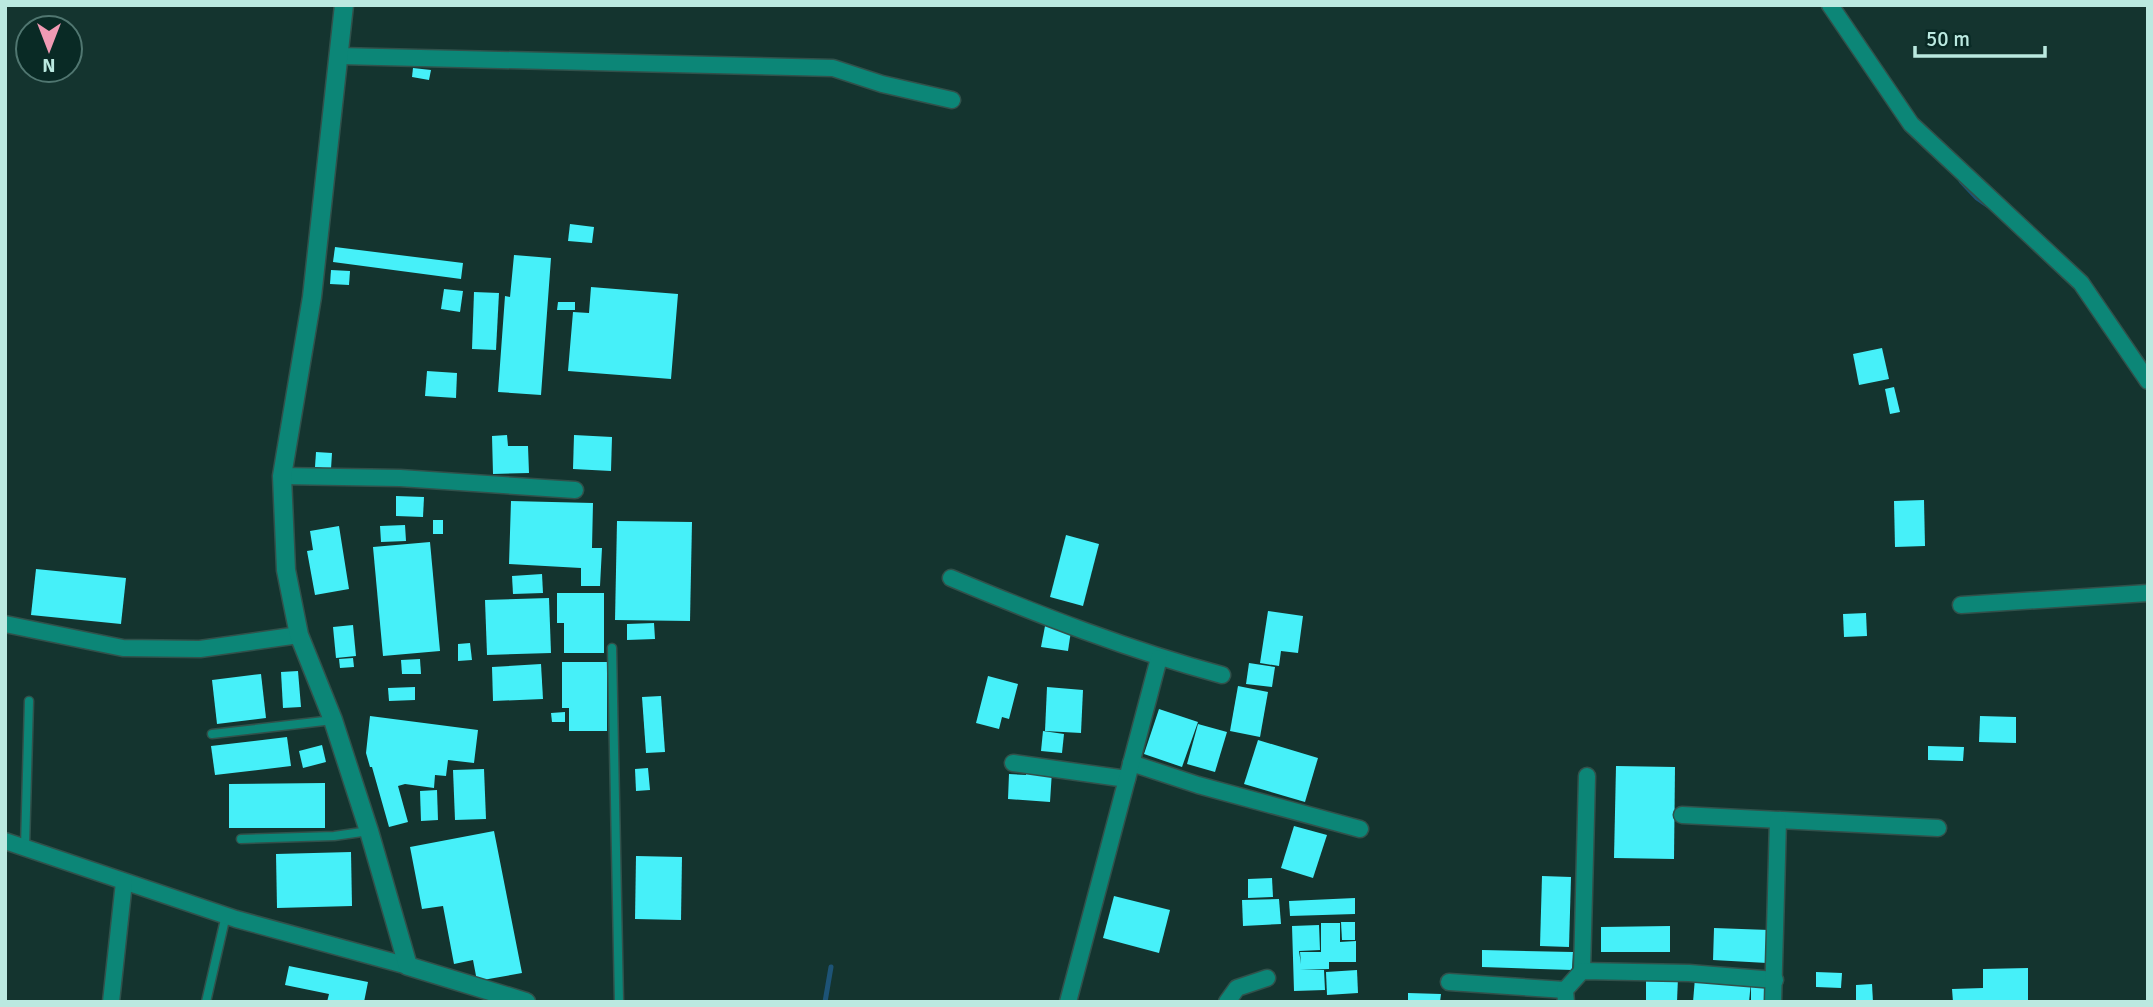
<svg xmlns="http://www.w3.org/2000/svg" width="2153" height="1007" font-family="Signika,sans-serif">
	<style>
		.lines { fill: none; stroke-linecap: round; stroke-linejoin: round }
		.stream { stroke: #1d5376; stroke-width: 5 }
		.building { fill: #46f0f9 }
		.service-casing { stroke: #31514b; stroke-width: 11 }
		.minor-casing { stroke: #31514b; stroke-width: 19 }
		.tertiary-casing { stroke: #31514b; stroke-width: 21 }
		.service { stroke: #0c8677; stroke-width: 8 }
		.minor { stroke: #0c8677; stroke-width: 16 }
		.tertiary { stroke: #0c8677; stroke-width: 18 }
	</style>
	<rect width="100%" height="100%" fill="#14342f"/>
	<g class="lines">
		<g class="stream">
			<polyline points="1961,181 1977,198 1987,205"/>
			<polyline points="825,1002 831,967"/>
		</g>
	</g>
	<g class="building">
		<polygon points="413,68 431,70 429,80 412,77"/>
		<polygon points="570,224 594,227 592,243 568,241"/>
		<polygon points="335,247 463,263 461,279 333,262"/>
		<polygon points="514,255 551,258 541,395 498,392 505,296 510,297"/>
		<polygon points="331,270 350,271 349,285 330,284"/>
		<polygon points="591,287 678,294 671,379 568,371 573,312 589,313"/>
		<polygon points="444,289 463,291 460,312 441,309"/>
		<polygon points="474,292 499,293 496,350 472,349"/>
		<polygon points="558,302 575,302 575,310 557,310"/>
		<polygon points="1882,348 1889,379 1859,385 1853,354"/>
		<polygon points="427,371 457,373 456,398 425,396"/>
		<polygon points="1894,387 1900,412 1890,414 1885,389"/>
		<polygon points="507,435 508,446 528,446 529,473 493,474 492,436"/>
		<polygon points="574,435 612,437 611,471 573,469"/>
		<polygon points="316,452 332,453 331,469 315,467"/>
		<polygon points="396,496 424,497 423,517 396,516"/>
		<polygon points="1924,500 1925,546 1895,547 1894,501"/>
		<polygon points="511,501 593,503 592,548 602,548 600,586 581,586 581,568 509,564"/>
		<rect x="433" y="520" width="10" height="14"/>
		<polygon points="617,521 692,522 690,621 615,620"/>
		<polygon points="405,525 406,541 381,542 380,526"/>
		<polygon points="339,526 349,589 315,595 307,551 313,550 310,531"/>
		<polygon points="1066,535 1099,544 1083,606 1050,597"/>
		<polygon points="430,542 440,651 383,656 373,547"/>
		<polygon points="36,569 126,578 121,624 31,615"/>
		<polygon points="542,574 543,593 513,594 512,576"/>
		<polygon points="557,593 604,593 604,653 564,653 564,623 557,623"/>
		<polygon points="549,598 551,653 487,655 485,600"/>
		<polygon points="1268,611 1303,616 1298,653 1281,651 1279,666 1260,663"/>
		<polygon points="1866,613 1867,636 1844,637 1843,614"/>
		<polygon points="654,623 655,639 627,640 627,624"/>
		<polygon points="353,625 356,656 336,658 333,627"/>
		<polygon points="1045,626 1071,631 1068,651 1041,647"/>
		<polygon points="470,643 472,660 458,661 458,644"/>
		<polygon points="353,658 354,667 340,668 339,659"/>
		<polygon points="420,659 421,674 402,674 401,660"/>
		<polygon points="562,662 607,662 607,731 569,731 569,708 562,708"/>
		<polygon points="1249,663 1275,667 1272,687 1246,684"/>
		<polygon points="541,664 543,699 493,701 492,667"/>
		<polygon points="298,671 301,707 283,708 281,672"/>
		<polygon points="261,674 266,718 217,724 212,680"/>
		<polygon points="988,676 1018,684 1009,719 1002,717 999,729 976,723"/>
		<polygon points="1238,686 1268,692 1260,737 1230,731"/>
		<polygon points="415,687 415,700 389,701 388,688"/>
		<polygon points="1047,687 1083,690 1081,733 1045,731"/>
		<polygon points="661,696 665,752 646,753 642,697"/>
		<polygon points="1159,709 1198,722 1182,767 1144,754"/>
		<polygon points="565,712 565,722 552,722 551,713"/>
		<polygon points="370,716 478,730 474,763 448,760 446,776 435,775 434,788 405,784 398,786 408,822 389,827 372,767 370,767 366,753"/>
		<polygon points="1980,716 2016,717 2016,743 1979,742"/>
		<polygon points="1198,724 1227,732 1215,772 1187,764"/>
		<polygon points="1043,731 1064,734 1062,753 1041,751"/>
		<polygon points="287,737 291,766 215,775 211,746"/>
		<polygon points="1258,740 1318,758 1305,802 1244,784"/>
		<polygon points="322,745 326,762 303,768 299,751"/>
		<polygon points="1928,746 1964,747 1963,761 1928,760"/>
		<polygon points="1616,766 1675,767 1674,859 1614,858"/>
		<polygon points="648,768 650,790 636,791 635,769"/>
		<polygon points="484,769 486,819 455,820 453,770"/>
		<polygon points="1026,769 1052,771 1050,802 1008,799 1009,774 1026,775"/>
		<polygon points="325,783 325,828 229,828 229,784"/>
		<polygon points="437,790 438,820 421,821 420,791"/>
		<polygon points="1294,826 1327,835 1313,878 1281,868"/>
		<polygon points="494,831 522,973 477,981 473,960 454,964 443,906 422,909 410,847"/>
		<polygon points="351,852 352,906 277,908 276,854"/>
		<polygon points="636,856 682,857 681,920 635,919"/>
		<polygon points="1542,876 1571,877 1569,947 1540,946"/>
		<polygon points="1272,878 1273,897 1248,898 1248,879"/>
		<polygon points="1114,896 1170,910 1159,953 1103,938"/>
		<polygon points="1355,898 1355,914 1290,916 1289,901"/>
		<polygon points="1279,899 1281,924 1243,926 1242,900"/>
		<polygon points="1341,922 1355,922 1355,940 1342,940"/>
		<polygon points="1321,923 1340,923 1340,942 1356,941 1356,962 1329,962 1329,969 1300,970 1324,970 1325,990 1294,991 1292,926 1319,925 1320,950 1299,951 1301,964 1300,952 1321,952"/>
		<polygon points="1670,926 1670,952 1601,952 1601,927"/>
		<polygon points="1714,928 1769,930 1767,963 1713,960"/>
		<polygon points="1482,950 1573,952 1572,970 1482,967"/>
		<polygon points="289,966 368,982 364,1002 327,1002 329,994 285,985"/>
		<polygon points="2028,968 2028,1002 1953,1002 1952,989 1983,988 1983,969"/>
		<polygon points="1357,970 1358,993 1327,995 1326,972"/>
		<polygon points="1816,972 1842,973 1841,988 1816,987"/>
		<polygon points="1646,977 1678,977 1677,1002 1646,1002"/>
		<polygon points="1695,978 1751,982 1749,1002 1693,1002"/>
		<polygon points="1751,983 1768,984 1768,1002 1751,1002"/>
		<polygon points="1872,984 1873,1002 1856,1002 1856,985"/>
		<polygon points="1408,993 1441,994 1440,1002 1408,1002"/>
	</g>
	<g class="lines">
		<g class="service-casing">
			<g id="service">
				<polyline points="612,648 619,1002"/>
				<polyline points="212,734 333,720"/>
				<polyline points="241,839 334,836 369,831"/>
				<polyline points="25,847 29,701"/>
				<polyline points="206,1002 226,915"/>
			</g>
		</g>
		<g class="minor-casing">
			<g id="minor">
				<polyline points="1830,5 1911,124 2081,283 2148,381"/>
				<polyline points="340,56 833,68 882,84 952,100"/>
				<polyline points="282,476 400,478 575,490"/>
				<path d="M951,578c88,37 178,72 271,97"/>
				<polyline points="1961,605 2148,593"/>
				<polyline points="5,624 123,648 200,649 299,635"/>
				<polyline points="1013,763 1127,779"/>
				<polyline points="1131,763 1198,785 1360,829"/>
				<polyline points="1682,815 1938,828"/>
				<polyline points="5,841 236,919 408,966"/>
				<polyline points="1582,971 1587,776"/>
				<polyline points="1449,982 1565,990"/>
				<polyline points="111,1002 124,882"/>
				<polyline points="1068,1002 1159,658"/>
				<polyline points="1227,1002 1237,988 1267,978"/>
				<polyline points="1566,1002 1565,990 1582,971 1689,973 1775,980"/>
				<polyline points="1773,1002 1778,820"/>
			</g>
		</g>
		<g class="tertiary-casing">
			<polyline id="tertiary" points="344,5 312,297 282,476 286,570 299,635 333,720 369,831 408,966 526,1002"/>
		</g>
		<use href="#service" class="service"/>
		<use href="#minor" class="minor"/>
		<use href="#tertiary" class="tertiary"/>
	</g>
	<rect width="2153" height="1007" fill="none" stroke="#bbe9e0" stroke-width="14"/>
	<g transform="translate(49 49) rotate(180)"><circle r="33" fill="#092a25" stroke="#507670" stroke-width="2"/>
	<path d="M0-5L12 26L0 18L-12 26Z" fill="#f19ab4"/>
	<text y="-10" font-size="19" font-weight="bold" text-anchor="middle" fill="#bbe9e0">N</text>
	</g>
	<path d="M1915 46v10h130v-10" fill="none" stroke="#bbe9e0" stroke-width="3.5"/>
	<text x="1926" y="46" font-size="21" fill="#bbe9e0" stroke="#092a25" stroke-width="5" paint-order="stroke">50 m</text>
</svg>
